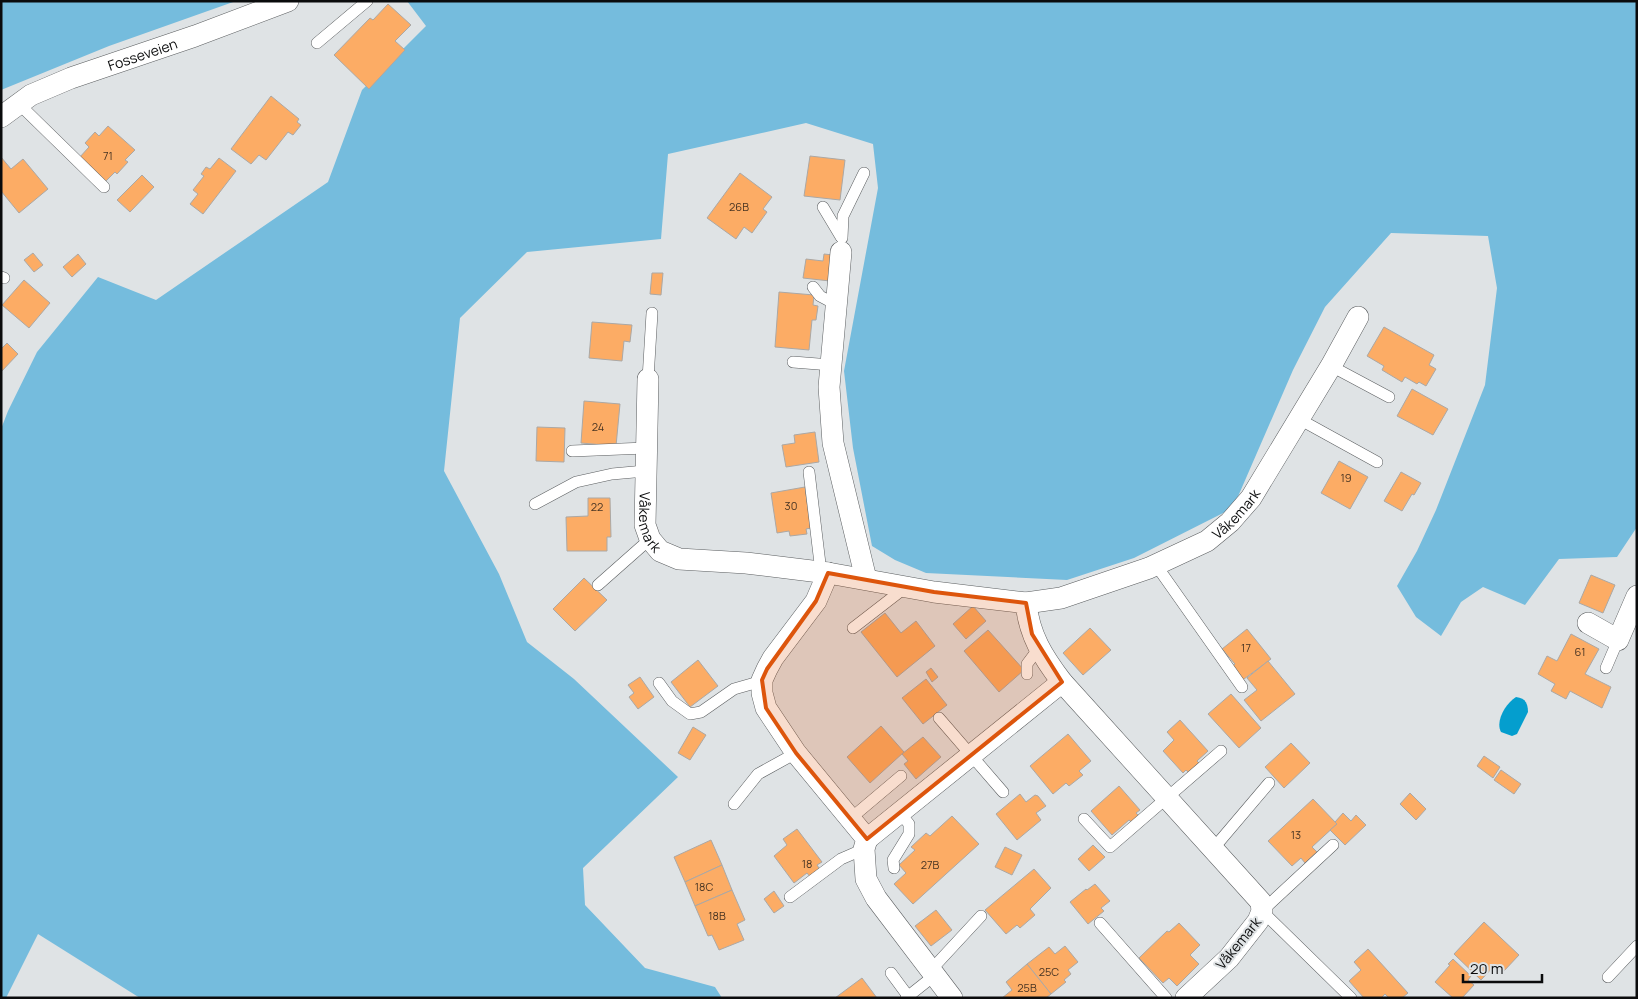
<svg xmlns="http://www.w3.org/2000/svg" width="1638" height="999" font-family="Manrope,sans-serif">
	<style>
		.green { fill: #75bcdd }
		.water { fill: #049ece }
		.building { fill: #fcac65; stroke: #aba8a5 }
		.lines { fill: none; stroke-linecap: round; stroke-linejoin: round }
		.service-casing { stroke: #5b5e60; stroke-width: 12 }
		.minor-casing { stroke: #5b5e60; stroke-width: 22 }
		.service { stroke: #fff; stroke-width: 11 }
		.minor { stroke: #fff; stroke-width: 21 }
		.marked { fill: #dd550c; fill-opacity: 0.2; stroke: #dd550c; stroke-width: 4; stroke-linejoin: round }
		.labels { text-anchor: middle; dominant-baseline: central; stroke-width: 4; stroke-linejoin: round; paint-order: stroke }
		.number-label { font-size: 11px; fill: #463322 }
		.street-label { font-size: 14px; fill: #0a0b0c; stroke: #dfe3e5 }
	</style>
	<rect width="100%" height="100%" fill="#dfe3e5"/>
	<g class="green">
		<polygon points="1,1 236,1 109,46 1,90"/>
		<polygon points="407,1 1637,1 1637,527 1617,557 1559,559 1525,605 1483,587 1461,602 1441,636 1416,617 1397,586 1417,551 1436,510 1485,385 1497,288 1488,236 1391,233 1325,307 1293,370 1233,508 1134,558 1067,580 926,573 895,560 872,546 853,448 844,371 878,188 873,144 806,123 668,154 661,239 527,252 460,318 444,471 499,574 527,642 574,679 678,777 583,868 585,905 645,968 715,987 722,998 140,998 38,934 6,998 1,998 1,429 8,411 37,352 98,277 156,300 328,182 362,90 426,26"/>
	</g>
	<path class="water" d="M1516,697c9,1 12,6 12,15l-11,22 -5,2 -11,-4c-6,-11 5,-29 15,-35z"/>
	<g class="building">
		<polygon points="388,4 411,25 395,41 405,50 369,89 334,55 370,18 373,20"/>
		<polygon points="271,96 299,119 297,122 301,125 293,135 288,132 266,160 259,155 251,164 231,149"/>
		<polygon points="108,126 135,150 125,160 128,162 117,174 115,172 105,182 79,158 89,147 85,143 95,132 99,136"/>
		<polygon points="810,156 845,160 840,200 804,196"/>
		<polygon points="1,157 11,169 23,159 48,189 19,213 1,191"/>
		<polygon points="219,158 236,171 203,214 190,204 198,194 193,190 204,176 201,174 206,167 210,169"/>
		<polygon points="740,173 772,197 763,209 767,212 752,233 744,227 736,239 707,218"/>
		<polygon points="142,175 154,187 130,212 117,200"/>
		<polygon points="33,253 43,265 34,272 24,260"/>
		<polygon points="78,254 86,264 72,277 63,267"/>
		<polygon points="824,254 833,255 830,281 803,278 806,259 823,261"/>
		<polygon points="652,273 663,273 661,295 650,294"/>
		<polygon points="24,280 50,303 29,328 2,305"/>
		<polygon points="779,292 814,295 813,305 818,306 816,320 812,320 809,350 775,347"/>
		<polygon points="592,322 632,325 630,342 624,341 622,361 589,358"/>
		<polygon points="1384,327 1434,355 1429,365 1436,369 1426,386 1419,382 1417,384 1405,377 1402,382 1382,370 1384,366 1367,356"/>
		<polygon points="7,343 18,354 1,372 1,349"/>
		<polygon points="1412,389 1448,409 1433,435 1397,416"/>
		<polygon points="584,401 620,404 616,446 581,443"/>
		<polygon points="537,427 565,428 564,462 536,461"/>
		<polygon points="815,432 819,462 786,467 782,445 795,443 794,435"/>
		<polygon points="1339,461 1368,477 1350,509 1321,493"/>
		<polygon points="1401,472 1421,483 1414,495 1412,494 1402,511 1384,501"/>
		<polygon points="805,487 811,528 806,529 807,534 790,536 789,531 777,533 771,493"/>
		<polygon points="588,498 610,498 611,537 607,537 607,551 567,551 566,517 588,516"/>
		<polygon points="1591,575 1615,585 1603,613 1579,603"/>
		<polygon points="584,578 607,600 575,631 553,609"/>
		<polygon points="973,606 986,621 966,639 953,624"/>
		<polygon points="885,613 901,633 916,621 935,646 897,677 861,632"/>
		<polygon points="1090,628 1111,650 1083,675 1063,653"/>
		<polygon points="1247,629 1271,659 1240,682 1229,669 1235,664 1222,649"/>
		<polygon points="988,630 1024,670 999,692 964,651"/>
		<polygon points="1571,634 1599,649 1585,674 1611,687 1602,708 1570,691 1566,699 1551,691 1555,684 1538,674 1547,656 1557,661"/>
		<polygon points="698,660 718,686 690,707 671,682"/>
		<polygon points="1268,661 1295,694 1261,721 1244,700 1257,690 1247,678"/>
		<polygon points="931,668 938,677 932,682 926,672"/>
		<polygon points="640,677 654,697 638,709 629,697 634,693 628,685"/>
		<polygon points="926,679 947,705 923,724 902,698"/>
		<polygon points="1231,694 1261,728 1239,748 1208,714"/>
		<polygon points="1180,720 1208,751 1197,761 1201,765 1191,775 1186,770 1183,773 1163,751 1174,740 1167,732"/>
		<polygon points="881,726 904,752 870,783 847,757"/>
		<polygon points="693,727 706,735 690,760 678,753"/>
		<polygon points="1068,734 1091,761 1079,771 1083,775 1069,786 1066,783 1053,794 1030,766"/>
		<polygon points="923,737 941,757 916,779 904,764 908,761 902,754"/>
		<polygon points="1291,743 1310,763 1284,788 1265,767"/>
		<polygon points="1484,756 1500,767 1493,778 1477,766"/>
		<polygon points="1501,770 1521,784 1514,794 1494,780"/>
		<polygon points="1119,786 1140,810 1136,813 1140,817 1133,823 1129,820 1112,835 1091,811"/>
		<polygon points="1410,793 1426,809 1416,820 1400,804"/>
		<polygon points="1020,794 1026,802 1035,795 1038,796 1046,806 1036,813 1041,820 1017,840 996,814"/>
		<polygon points="1313,799 1337,824 1312,847 1317,852 1305,863 1301,858 1292,866 1268,841"/>
		<polygon points="1343,813 1351,821 1356,815 1366,825 1345,845 1330,830 1337,824 1335,822"/>
		<polygon points="952,816 979,844 913,904 894,884 906,873 899,865 915,850 911,847 926,833 930,836"/>
		<polygon points="797,829 822,862 817,865 821,871 811,878 807,873 794,883 774,856 787,845 783,839"/>
		<polygon points="711,840 722,865 685,882 674,857"/>
		<polygon points="1093,845 1105,857 1089,871 1078,859"/>
		<polygon points="1005,847 1022,855 1012,875 995,867"/>
		<polygon points="722,865 732,890 695,906 685,882"/>
		<polygon points="1034,869 1051,888 1030,909 1035,915 1020,928 1017,925 1006,934 985,910"/>
		<polygon points="1095,884 1110,901 1101,908 1104,911 1088,924 1070,902 1086,889 1087,890"/>
		<polygon points="732,890 745,920 737,924 744,940 719,950 712,935 708,936 695,906"/>
		<polygon points="774,891 784,906 774,913 764,899"/>
		<polygon points="936,910 952,930 931,946 915,926"/>
		<polygon points="1484,922 1519,955 1503,972 1495,965 1481,980 1454,954"/>
		<polygon points="1179,923 1200,945 1190,955 1199,964 1177,986 1169,978 1163,983 1139,958 1167,931 1169,932"/>
		<polygon points="1065,946 1078,962 1068,970 1071,974 1064,980 1066,982 1051,994 1027,964 1049,947 1055,954"/>
		<polygon points="1368,949 1408,993 1402,998 1389,998 1385,994 1381,998 1364,998 1349,981 1361,970 1354,962"/>
		<polygon points="1453,959 1471,976 1468,980 1474,985 1462,998 1453,998 1435,982 1450,965 1448,964"/>
		<polygon points="1027,964 1051,994 1046,998 1002,998 1012,990 1006,982"/>
		<polygon points="862,978 877,998 835,998"/>
	</g>
	<g class="lines">
		<g class="service-casing">
			<g id="service">
				<polyline points="317,43 367,1"/>
				<polyline points="19,104 104,187"/>
				<polyline points="823,207 841,237"/>
				<polyline points="842,238 843,216 864,173"/>
				<polyline points="1,277 4,278"/>
				<polyline points="813,287 820,296 835,304"/>
				<polyline points="793,362 831,365"/>
				<polyline points="1331,366 1389,397"/>
				<polyline points="648,379 652,313"/>
				<polyline points="1299,419 1377,462"/>
				<polyline points="572,451 646,448"/>
				<polyline points="809,472 821,572"/>
				<polyline points="535,504 576,482 612,474 645,471"/>
				<polyline points="1156,565 1242,687"/>
				<polyline points="598,585 650,539"/>
				<polyline points="853,628 906,587"/>
				<polyline points="1606,668 1618,640"/>
				<polyline points="1027,674 1027,664 1039,648"/>
				<polyline points="659,683 672,701 690,714 701,712 734,689 762,681"/>
				<polyline points="939,718 1003,792"/>
				<polyline points="734,804 758,774 796,753"/>
				<polyline points="850,819 901,776"/>
				<polyline points="1084,819 1110,847 1221,751"/>
				<polyline points="1333,845 1262,911 1351,998"/>
				<polyline points="1213,849 1269,783"/>
				<polyline points="894,868 893,860 909,834 909,824 900,813"/>
				<polyline points="790,897 841,859 864,849"/>
				<polyline points="1100,923 1166,998"/>
				<polyline points="931,970 981,916"/>
				<polyline points="891,973 908,996"/>
				<polyline points="1608,977 1637,946"/>
				<polyline points="906,998 935,975"/>
			</g>
		</g>
		<g class="minor-casing">
			<g id="minor">
				<path id="s1" d="M1,117l30,-22 40,-17 124,-42 93,-35"/>
				<polyline points="841,252 829,387 833,443 866,579"/>
				<path id="s2" d="M648,379l-3,146 5,14 10,12 19,8 67,4 82,10"/>
				<path id="s3" d="M1026,603l35,-5 88,-30 58,-27 23,-19 21,-24 80,-132 27,-49"/>
				<polyline points="1588,623 1618,640 1637,596"/>
				<polyline points="867,839 1062,682"/>
				<path d="M952,998l-76,-100 -10,-19 -2,-30 3,-10 -71,-86 -30,-45 -4,-15v-13l5,-11 6,-11 43,-57 12,-28 106,19 92,11c3,32 17,54 36,79l199,220 1,9 -4,10 -29,37 -43,40"/>
			</g>
		</g>
		<use href="#service" class="service"/>
		<use href="#minor" class="minor"/>
	</g>
	<path class="marked" d="M828,573l106,19 92,11 6,31 30,48 -195,157 -71,-86 -30,-45 -4,-28 5,-11 49,-68z"/>
	<g class="labels">
		<g class="number-label">
			<text x="108" y="155">71</text>
			<text x="739" y="206">26B</text>
			<text x="598" y="426">24</text>
			<text x="1346" y="477">19</text>
			<text x="791" y="505">30</text>
			<text x="597" y="506">22</text>
			<text x="1246" y="647">17</text>
			<text x="1580" y="651">61</text>
			<text x="1296" y="834">13</text>
			<text x="807" y="863">18</text>
			<text x="930" y="864">27B</text>
			<text x="704" y="886">18C</text>
			<text x="717" y="915">18B</text>
			<text x="1049" y="971">25C</text>
			<text x="1027" y="987">25B</text>
		</g>
		<g class="street-label">
			<text stroke="none"><textPath href="#s1" startOffset="156">Fosseveien</textPath></text>
			<text stroke="none"><textPath href="#s3" startOffset="232">Våkemark</textPath></text>
			<text stroke="none"><textPath href="#s2" startOffset="144">Våkemark</textPath></text>
			<text transform="translate(1238 943) rotate(-51)">Våkemark</text>
		</g>
	</g>
	<rect width="1638" height="999" fill="none" stroke="#0a0b0c" stroke-width="5"/>
	<path d="M1463 974v8h79v-8" fill="none" stroke="#0a0b0c" stroke-width="2.5"/>
	<text x="1470" y="974" font-size="15" fill="#0a0b0c" stroke="#dfe3e5" stroke-width="4" paint-order="stroke">20 m</text>
</svg>
